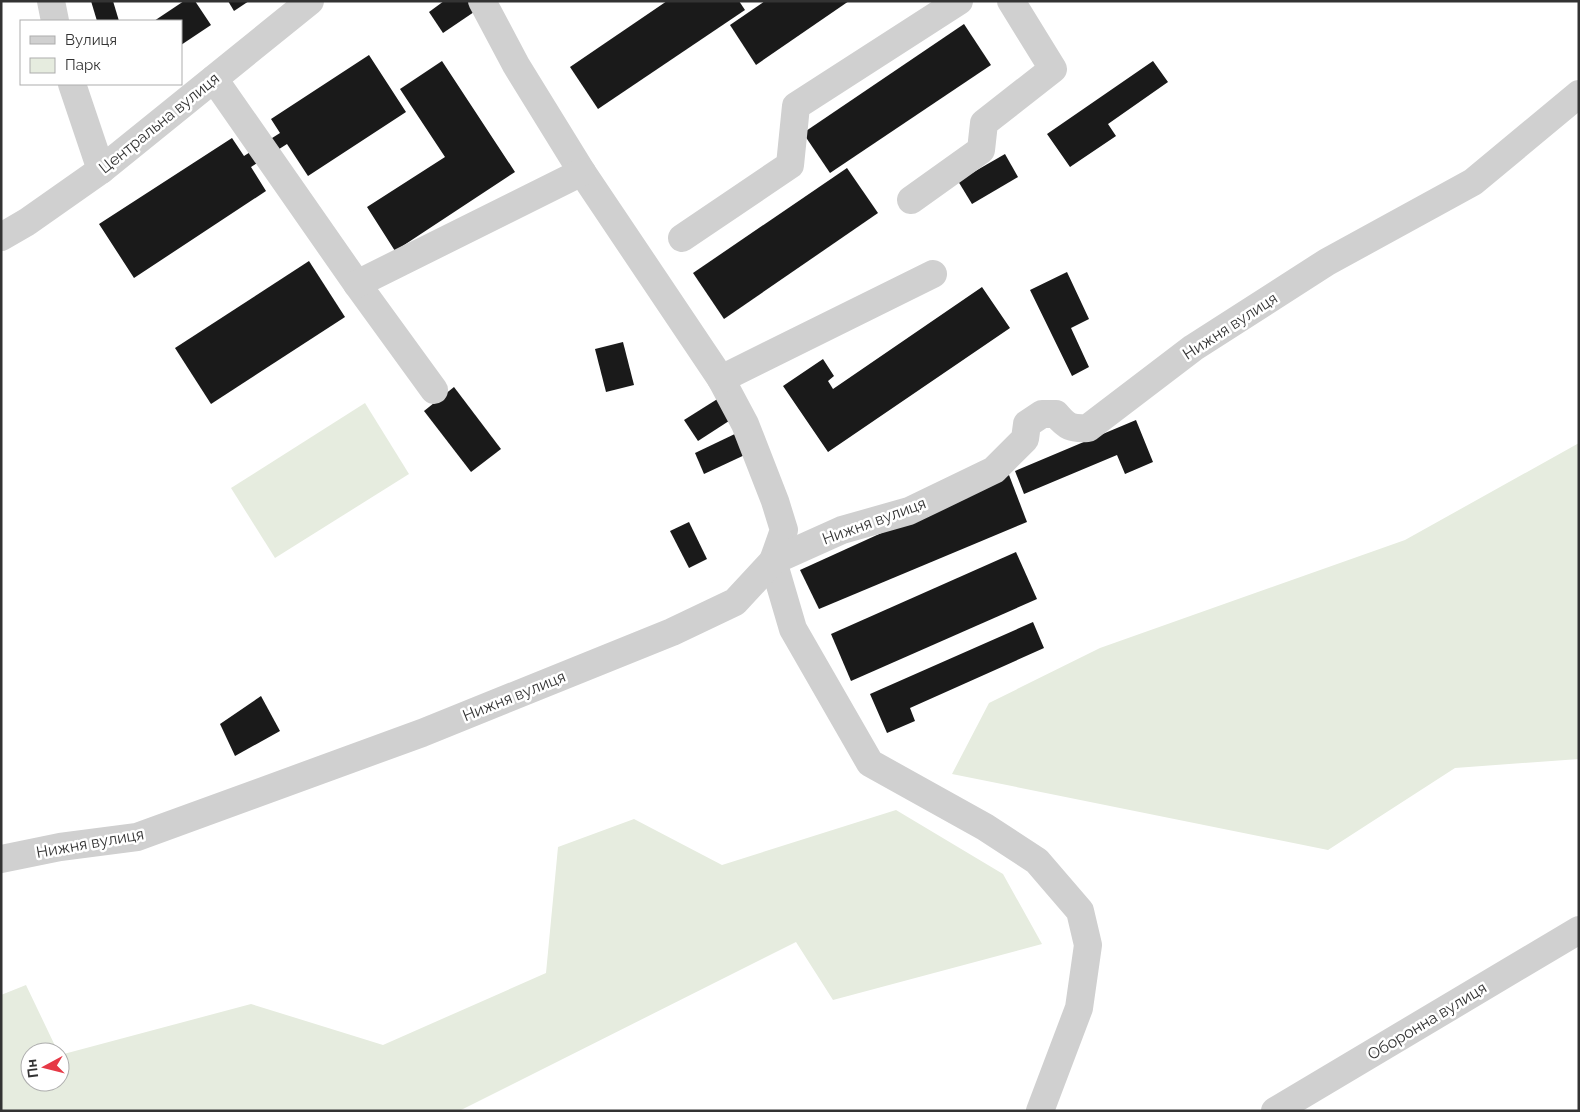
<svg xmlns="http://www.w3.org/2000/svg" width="1580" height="1112" font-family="Raleway,sans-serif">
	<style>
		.green { fill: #e6ecdf }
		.building { fill: #1a1a1a }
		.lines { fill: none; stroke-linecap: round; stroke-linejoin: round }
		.minor { stroke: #d0d0d0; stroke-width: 28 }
		.labels { text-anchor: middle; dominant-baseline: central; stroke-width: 5; stroke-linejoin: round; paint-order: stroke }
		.street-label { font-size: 16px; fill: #333; stroke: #fff }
	</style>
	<rect width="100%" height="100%" fill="#fff"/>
	<g class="green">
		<polygon points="365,403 409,474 275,558 231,488"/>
		<polygon points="1579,443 1579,759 1455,768 1328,850 952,774 989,703 1100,648 1405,540"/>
		<polygon points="896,810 1003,874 1042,944 833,1000 796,942 459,1111 1,1111 1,995 26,985 58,1052 30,1052 30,1082 60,1082 60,1055 251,1004 383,1045 546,973 558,847 634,819 722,865"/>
	</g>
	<g class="building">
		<polygon points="91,1 113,1 119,21 97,21"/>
		<polygon points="184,1 195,1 211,25 181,45 181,21 154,21"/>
		<polygon points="228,1 249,1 234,11"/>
		<polygon points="444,1 468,1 474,12 443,33 429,12"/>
		<polygon points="667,1 739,1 745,10 598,109 570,67"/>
		<polygon points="765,1 849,1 756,65 730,25"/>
		<polygon points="964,24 991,65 830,173 803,133"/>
		<polygon points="369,55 406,112 308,176 287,144 251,167 266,191 134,278 99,224 232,138 244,156 280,133 271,119"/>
		<polygon points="442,61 515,172 395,251 367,207 445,157 400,89"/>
		<polygon points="1153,61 1168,82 1108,124 1116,136 1070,167 1047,134"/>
		<polygon points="1005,154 1018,177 972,204 958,181"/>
		<polygon points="847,168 878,213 724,319 693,273"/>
		<polygon points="309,261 345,317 211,404 175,348"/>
		<polygon points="1067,272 1089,319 1071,328 1089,367 1072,376 1030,290"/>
		<polygon points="982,287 1010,328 828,452 783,386 823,359 834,376 828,381 833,389"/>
		<polygon points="623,342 634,385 606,392 595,349"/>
		<polygon points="454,387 501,449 471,472 424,411"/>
		<polygon points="719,398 732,419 698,441 684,420"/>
		<polygon points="1136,420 1153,462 1125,474 1117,455 1024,494 1015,471"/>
		<polygon points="739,432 749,453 704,474 695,453"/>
		<polygon points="1009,475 1027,522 819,609 800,570"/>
		<polygon points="689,522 707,559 689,568 670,531"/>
		<polygon points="1016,552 1037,599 851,681 831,634"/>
		<polygon points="1033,622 1044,648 910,708 915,721 887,733 870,694"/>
		<polygon points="261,696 280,731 235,756 220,724"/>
	</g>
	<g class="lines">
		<g class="minor">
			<polyline points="51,1 55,21"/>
			<polyline points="482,1 516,65 582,172 721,379 745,424 775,501 784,530 773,561 793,629 870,763 985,827 1037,861 1080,911 1088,945 1079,1008 1040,1111"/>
			<polyline points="214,79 357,284 434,390"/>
			<polyline points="72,84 101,170"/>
			<polyline points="911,200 981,150 984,123 1053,69 1011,1"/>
			<polyline points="1,237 27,222 101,170 310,1"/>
			<polyline points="682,238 790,165 796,106 959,1"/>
			<polyline points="357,284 582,172"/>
			<polyline points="721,379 933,274"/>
			<path d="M1,859l59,-12 77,-10 285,-104 250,-101 63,-30 38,-41 69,-31 67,-19 85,-41 31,-31 2,-15 15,-10h14c11,13 15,15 32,14l105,-80 134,-86 146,-80 106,-88"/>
			<polyline points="1275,1111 1579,930"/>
		</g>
	</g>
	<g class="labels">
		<g class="street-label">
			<text transform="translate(159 123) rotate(-39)">Центральна вулиця</text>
			<text transform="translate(1230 326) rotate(-33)">Нижня вулиця</text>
			<text transform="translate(874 521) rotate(-20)">Нижня вулиця</text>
			<text transform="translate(514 696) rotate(-22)">Нижня вулиця</text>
			<text transform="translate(90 843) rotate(-10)">Нижня вулиця</text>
			<text transform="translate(1427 1021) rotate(-31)">Оборонна вулиця</text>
		</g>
	</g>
	<rect width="1580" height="1112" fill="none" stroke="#333333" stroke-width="5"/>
	<rect x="20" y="20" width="162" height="65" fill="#ffffff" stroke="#adadad"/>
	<rect x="30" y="36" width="25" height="8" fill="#d0d0d0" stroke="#adadad"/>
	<text x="65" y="45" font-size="15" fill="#333333">Вулиця</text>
	<rect x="30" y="58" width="25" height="15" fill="#e6ecdf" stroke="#adadad"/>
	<text x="65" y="70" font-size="15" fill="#333333">Парк</text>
	<g transform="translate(45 1067) rotate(263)"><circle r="24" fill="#ffffff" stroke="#adadad"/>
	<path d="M0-4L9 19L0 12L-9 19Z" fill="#e63946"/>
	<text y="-8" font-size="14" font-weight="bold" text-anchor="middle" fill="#333333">Пн</text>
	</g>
</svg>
